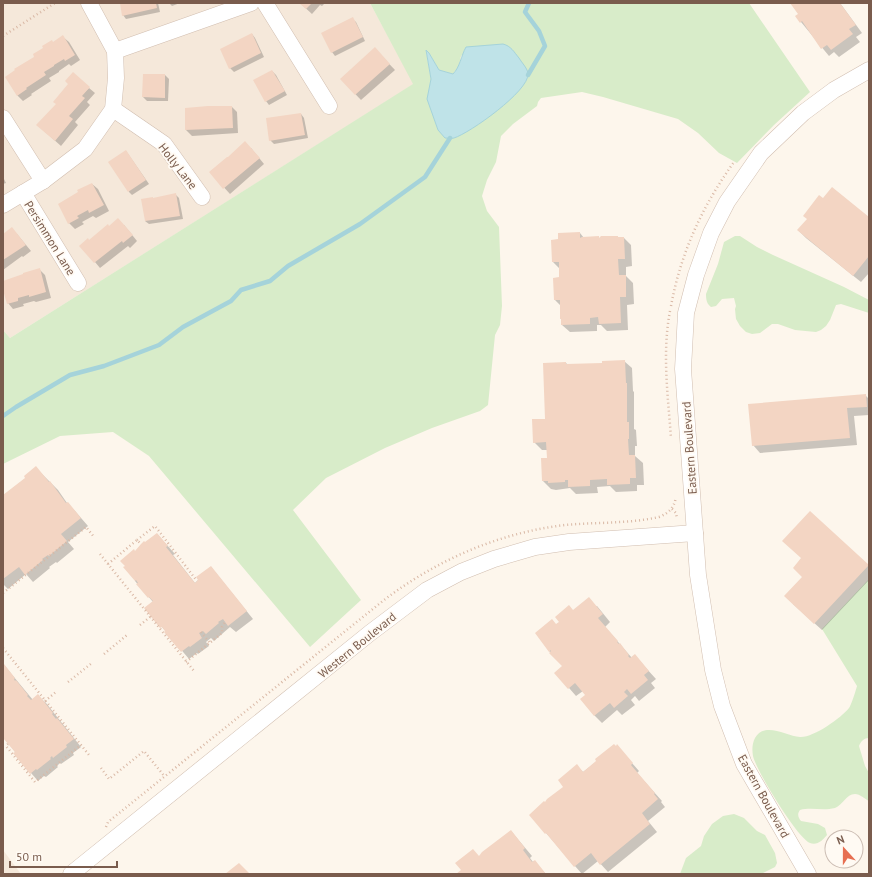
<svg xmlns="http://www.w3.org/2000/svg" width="872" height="877" font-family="'PT Sans',sans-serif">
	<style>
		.residential { fill: #f5e8da }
		.green { fill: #d8ecc9; fill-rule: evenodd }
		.water { fill: #bfe3e8; stroke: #a5d3da }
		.shadow { fill: #0003 }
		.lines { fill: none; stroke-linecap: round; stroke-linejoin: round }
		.stream { stroke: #a5d3da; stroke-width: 4.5 }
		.building { fill: #f3d5c3 }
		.street-casing { stroke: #d1beb0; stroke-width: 17 }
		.path { stroke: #d9b8a5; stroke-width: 2.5; stroke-dasharray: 1 3; stroke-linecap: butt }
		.street { stroke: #fff; stroke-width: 16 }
		.labels { text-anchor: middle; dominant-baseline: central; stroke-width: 3.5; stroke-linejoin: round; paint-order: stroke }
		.street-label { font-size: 12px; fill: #7a5c4d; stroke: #fffaf3 }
	</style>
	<rect width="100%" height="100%" fill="#fdf6ec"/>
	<g class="residential">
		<polygon points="3,3 370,3 414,84 10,338 3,330"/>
		<polygon points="3,850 21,874 3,874"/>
	</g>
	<g class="green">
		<path d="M370,3h379l61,89 -36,33 -37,38 -18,-10 -21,-20 -20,-14 -75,-22 -21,-5 -41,6 -3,4 -1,4 -24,18 -12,12 -5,26 -9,18 -5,16 5,15 12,16 3,79 -2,19 -5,10 -7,70 -8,6 -48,17 -47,20 -59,30 -33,32 68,90 -51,47 -161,-191 -36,-24 -53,4 -57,28v-134l7,8 403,-254zM474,47h5l-41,83 -10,-31 3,-20 -5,-28 3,2 10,17 14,4 6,-8 2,-10z"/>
		<path d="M735,236h5l17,11 16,8 71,32 25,13v13l-28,-9 -5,1 -6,15 -4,6 -5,4 -5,2 -21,-2 -17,-6h-6l-12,9 -8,1 -6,-2 -6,-6 -4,-7 -1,-10 1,-3 -2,-8 -12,1 -6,7 -5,1c-4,-3 -5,-7 -5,-13l12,-30 6,-22z"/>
		<path d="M869,579v159c-5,0 -8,3 -10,8l6,20 4,7v28c-4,-2 -9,-7 -14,-7 -9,0 -12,11 -20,14 -12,3 -24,-1 -35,2 -3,4 -2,7 1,11l17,3 7,4 2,7c-4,5 -10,11 -17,8 -13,-5 -54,-73 -57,-87 -1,-6 -1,-12 2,-18 10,-17 31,-2 45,-1 13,1 41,-19 49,-29 2,-2 7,-18 8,-22l-35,-57z"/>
		<polygon points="734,814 744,818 757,831 765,835 775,853 777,863 775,867 761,874 680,874 686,858 701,846 704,836 712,824 723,816"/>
	</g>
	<path class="water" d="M503,44c8,2 11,8 16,14 3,5 9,11 9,16 1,17 -58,59 -74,64 -3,1 -6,0 -9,0l-7,-8 -11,-31 4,-20 -5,-29 3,3 10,17 14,4c7,-7 8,-18 13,-27z"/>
	<g class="shadow">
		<polygon points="121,3 158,3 160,12 126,19 123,15"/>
		<polygon points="169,3 180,3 172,6"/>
		<polygon points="300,3 325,3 322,6 320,5 312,14"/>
		<polygon points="792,3 840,3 862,33 856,37 860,42 839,57 834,52 829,56 801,22 800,14"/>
		<polygon points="352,19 356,22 365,41 335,56 332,52"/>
		<polygon points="252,34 255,38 264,57 234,72 230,68"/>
		<polygon points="63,37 69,42 80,60 71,66 69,64 59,71 59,72 49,78 51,81 31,94 32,95 23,101 17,95 36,57 53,43"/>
		<polygon points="375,49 395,70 361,100 341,79"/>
		<polygon points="272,71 276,75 287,95 269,105 266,101"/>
		<polygon points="144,75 165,75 169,79 168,101 147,101 143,97"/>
		<polygon points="89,88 95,93 87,102 90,105 75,122 78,125 61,146 43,130"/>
		<polygon points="232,107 237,112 238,133 192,136 186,130 186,109"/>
		<polygon points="301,114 304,118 308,138 274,144 270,140"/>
		<polygon points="251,148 264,164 230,194 210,172 227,158"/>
		<polygon points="126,151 149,184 132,195 129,192"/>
		<polygon points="3,177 6,183 3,184"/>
		<polygon points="92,184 98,189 109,211 96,218 93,216 82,222 84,224 75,229 69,223"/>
		<polygon points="175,194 179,198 183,219 149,224 145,221 153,199"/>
		<polygon points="869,218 869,273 861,282 806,238 798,230"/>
		<polygon points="124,225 137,241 130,248 128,246 100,268 95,262 90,241 109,227"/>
		<polygon points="580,233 584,238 624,238 631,245 632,266 626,267 626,276 633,283 634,304 627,305 628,330 607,331 601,325 597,325 597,331 570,332 562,325 561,306 555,300 560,278 560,269 553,262"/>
		<polygon points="17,234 31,251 23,257 22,256 3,270 3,235"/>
		<polygon points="39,269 45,275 51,298 36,302 34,301 23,304 24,306 13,309 8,303 3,282"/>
		<polygon points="624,361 632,368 633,391 634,392 634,429 636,430 637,446 635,446 635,456 643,463 644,485 637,485 637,491 616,492 610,486 597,487 598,493 576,494 570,488 556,490 551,489 543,481 542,459 548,459 548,450 542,450 534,442 546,420 566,363 568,365 603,364"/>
		<polygon points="865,395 869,399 869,415 854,416 857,445 760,453 753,445"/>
		<polygon points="36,468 58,490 67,503 75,511 88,526 68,542 74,549 57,563 56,562 49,567 50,568 33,582 26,574 8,589 3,584 3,496 26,478"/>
		<polygon points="810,512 869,567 869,580 822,630 793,604 804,577 803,558"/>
		<polygon points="157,534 175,554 173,555 195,583 211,567 253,619 236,632 230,627 214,641 211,638 206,642 209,646 198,654 197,653 189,659 146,608 153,602 135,581 135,552"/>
		<polygon points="597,606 610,622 605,627 632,658 635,656 656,679 651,683 655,688 639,701 635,696 631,700 635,705 622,715 617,710 602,723 594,715 586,695 583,691 576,696 556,673 564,666 549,651 556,625 573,611"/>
		<polygon points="4,665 33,700 38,696 46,703 81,747 73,753 74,755 61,764 60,763 57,766 58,767 46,777 44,776 38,781 31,773 3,736 3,666"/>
		<polygon points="617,746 639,771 637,773 662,801 661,802 665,807 648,821 657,832 608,872 598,861 582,874 546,833 546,803 565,787 577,766 583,772"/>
		<polygon points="511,831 532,856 530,858 533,862 534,861 546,874 458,874"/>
	</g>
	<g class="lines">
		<g class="stream">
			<polyline points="528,75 545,46 539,31 525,12 529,3"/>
			<polyline points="3,416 16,407 70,375 104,366 159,345 183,327 231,301 241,290 270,281 288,266 360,224 425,177 450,138"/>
		</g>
	</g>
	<g class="building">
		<polygon points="120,3 156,3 157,8 122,16"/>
		<polygon points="299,3 312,3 306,9"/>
		<polygon points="790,3 840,3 856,25 849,29 853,34 831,50 827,45 821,49 802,21 800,23 795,16 798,14"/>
		<polygon points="353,17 363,37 331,53 321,33"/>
		<polygon points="252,33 261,53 229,69 220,49"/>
		<polygon points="63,35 75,55 65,61 64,59 54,65 54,66 44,72 46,75 26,88 27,89 17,96 5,77 15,70 14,69 34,57 33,54 43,48 42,46 52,40 53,42"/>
		<polygon points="375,47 390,64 355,95 340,79"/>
		<polygon points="272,70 285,91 265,102 253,80"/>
		<polygon points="73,72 90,87 82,96 85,98 69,116 73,119 55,141 36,125 56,104 53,102 68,84 65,81"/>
		<polygon points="143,74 165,74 165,98 142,97"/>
		<polygon points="208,106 232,106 233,128 185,130 185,108"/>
		<polygon points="301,113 305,135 269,141 266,118"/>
		<polygon points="245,141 260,158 223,189 209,172 227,157 228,157"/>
		<polygon points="126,150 146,180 128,192 108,162"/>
		<polygon points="92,183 104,205 89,213 88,210 77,216 79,218 68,224 58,204 78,192 77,190"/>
		<polygon points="832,187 869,217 869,256 853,276 797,230 807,219 803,216 819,195 823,198"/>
		<polygon points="176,193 180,216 145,221 141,199 153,197 153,198"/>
		<polygon points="118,218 133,235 123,243 122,241 94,263 79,246 88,238 89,240 108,224 109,226"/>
		<polygon points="12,227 26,245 3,260 3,234"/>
		<polygon points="580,232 580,238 582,237 599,236 599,238 601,236 618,236 618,237 624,237 625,259 618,259 619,275 626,275 626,297 620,297 621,323 599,324 598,317 590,318 590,324 561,325 561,319 560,319 560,300 554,300 553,278 559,277 559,262 552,262 551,240 558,239 558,233"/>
		<polygon points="40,268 46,292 29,297 29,295 18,298 18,301 7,304 3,290 3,281 23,274 23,273"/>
		<polygon points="625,360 626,383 627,383 627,422 629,422 629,439 628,439 629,455 635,455 636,478 630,478 630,484 607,485 607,479 590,480 590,486 568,487 568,480 565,480 565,482 548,483 548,481 542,481 541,458 547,458 546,442 533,443 532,419 545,419 543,363 566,362 566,364 602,363 602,361"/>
		<polygon points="866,394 867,407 847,408 850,438 752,446 748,404"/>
		<polygon points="36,466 49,482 50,481 66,503 68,502 81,518 61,534 67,541 49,556 48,555 42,559 43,560 25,575 19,567 3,579 3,495 25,478 24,476"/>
		<polygon points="810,511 869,565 814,624 784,596 802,577 793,568 801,558 782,541"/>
		<polygon points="157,533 168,546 166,547 195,583 198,580 196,577 211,566 247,611 228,626 223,619 218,622 219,623 206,634 203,631 199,633 202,638 190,647 189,646 181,652 164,632 165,631 162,627 160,628 144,608 153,601 149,597 148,598 136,584 138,583 136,580 135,581 123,567 125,566 120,561 134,549 135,551 141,544 144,541 145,542"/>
		<polygon points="589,597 603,614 598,618 618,641 617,642 619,644 620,643 629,655 628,656 630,658 635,654 649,671 644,675 648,680 631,694 627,689 624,692 628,696 614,708 610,703 594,716 580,699 585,695 575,683 568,689 554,673 562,666 549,653 551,651 551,650 549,652 535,633 552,619 556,624 559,622 555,617 569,605 573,610"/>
		<polygon points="4,664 15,678 14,679 15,681 16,680 28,695 27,696 31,700 38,694 53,713 52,714 56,719 57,718 74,739 66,745 67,747 53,758 52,756 50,758 51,759 37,770 36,769 30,774 13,753 15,752 3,738 3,665"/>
		<polygon points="614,744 616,746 617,744 633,763 631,765 655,793 654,794 658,799 642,813 650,824 600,865 591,853 574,867 546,833 545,834 529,815 544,801 545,802 547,799 563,787 558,780 577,764 583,772 596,761 595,759"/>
		<polygon points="511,830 525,848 523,850 532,862 535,860 546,874 456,874 461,870 455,863 473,849 479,856 482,852"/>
		<polygon points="239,863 250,874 225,874"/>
	</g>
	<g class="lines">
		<g class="street-casing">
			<g id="street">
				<polyline points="265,3 329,106"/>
				<polyline points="115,51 251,3"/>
				<polyline points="113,109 164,144 202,197"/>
				<polyline points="3,118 43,181"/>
				<polyline points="23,193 78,283"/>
				<polyline points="3,205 43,181 85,149 113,109 116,78 115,51 89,3"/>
				<polyline points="71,874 370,633 427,590 461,572 494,559 535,547 569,542 695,533"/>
				<polyline points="808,874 744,764 722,706 713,670 698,575 683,369 686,313 696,275 711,233 727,202 761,153 803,113 834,90 869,70"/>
			</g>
		</g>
		<g class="path">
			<polyline points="3,36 55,3"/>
			<path d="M671,306c10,-54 31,-99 63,-144"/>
			<path d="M670,311c-8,42 -2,85 1,127"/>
			<polyline points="672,509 676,513 677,519"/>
			<polyline points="137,540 155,526 197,581"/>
			<polyline points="100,554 194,671"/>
			<polyline points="108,564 137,540 141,544"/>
			<polyline points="3,593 86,527 94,537"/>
			<polyline points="140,625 150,617"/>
			<polyline points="201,632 210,643"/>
			<polyline points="3,648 89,755"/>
			<polyline points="104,654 127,635"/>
			<polyline points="186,662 222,633 222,627 225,622"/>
			<polyline points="68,682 92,663"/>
			<polyline points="45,701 56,692"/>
			<polyline points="8,744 6,746 35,782 81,745"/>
			<polyline points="101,768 109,779 144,751 165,777"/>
			<path d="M106,827l2,-5 276,-222c53,-40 114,-67 181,-75 31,-3 63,-1 94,-8 10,-4 15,-9 17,-20"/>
		</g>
		<use href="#street" class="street"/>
	</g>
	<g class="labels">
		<g class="street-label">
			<text transform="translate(178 166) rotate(52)">Holly Lane</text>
			<text transform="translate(50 238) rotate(58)">Persimmon Lane</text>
			<text transform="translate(689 448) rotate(-94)">Eastern Boulevard</text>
			<text transform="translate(357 645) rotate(-39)">Western Boulevard</text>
			<text transform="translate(764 796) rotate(61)">Eastern Boulevard</text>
		</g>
	</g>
	<rect width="872" height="877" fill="none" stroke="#7a5c4d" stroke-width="8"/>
	<g transform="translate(844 849) rotate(339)"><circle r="19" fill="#fffaf3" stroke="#cabbb1"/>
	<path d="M0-3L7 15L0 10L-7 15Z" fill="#e76f51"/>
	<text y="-6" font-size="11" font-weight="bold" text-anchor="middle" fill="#7a5c4d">N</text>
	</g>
	<path d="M10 861v6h107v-6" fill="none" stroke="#7a5c4d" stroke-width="2"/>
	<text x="16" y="861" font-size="12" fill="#7a5c4d" stroke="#fffaf3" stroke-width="3" paint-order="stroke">50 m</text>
</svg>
